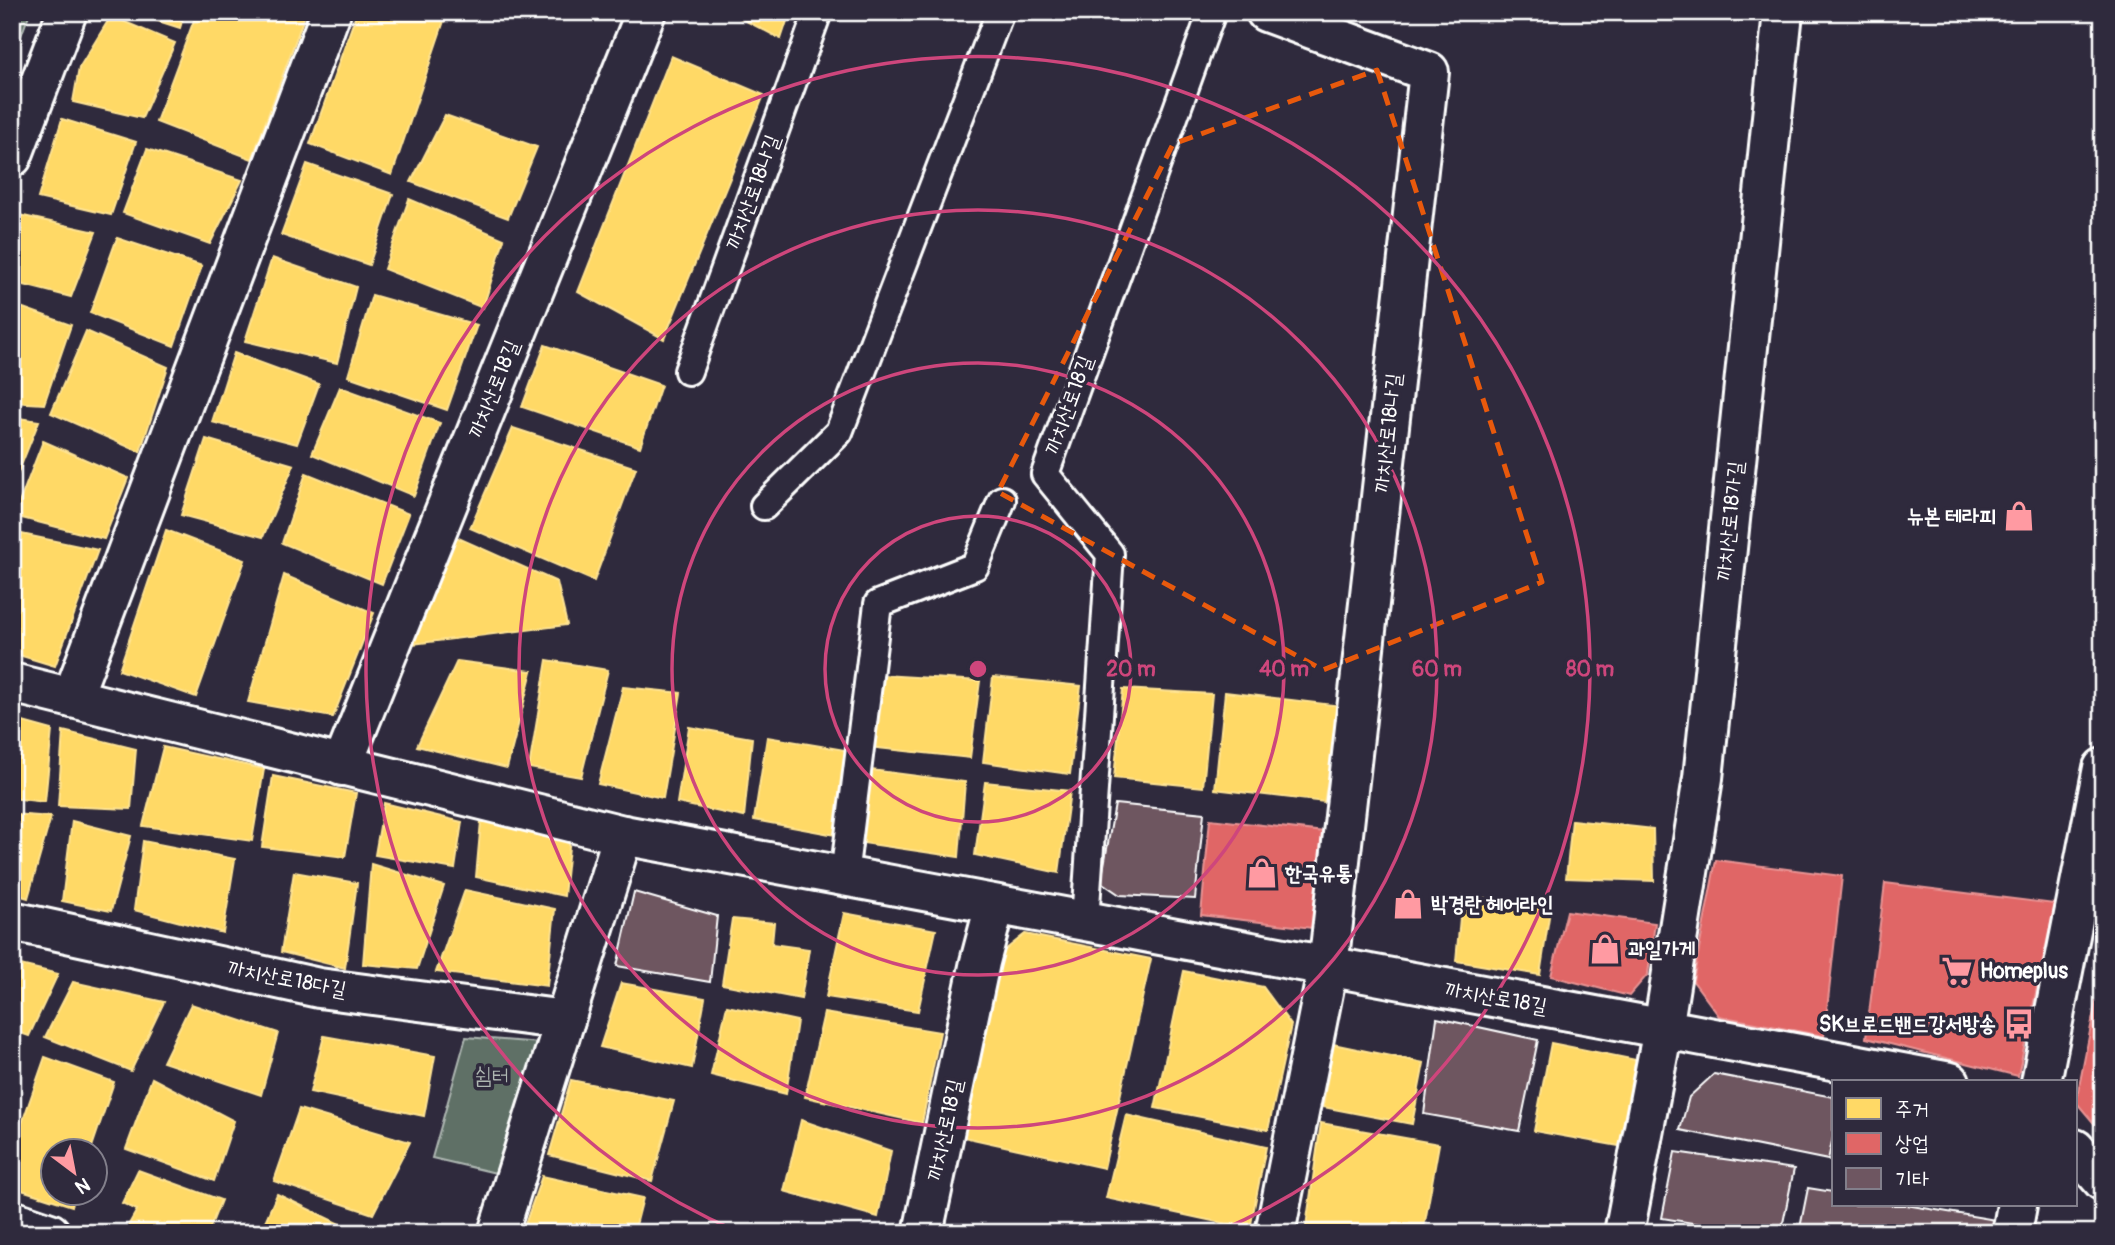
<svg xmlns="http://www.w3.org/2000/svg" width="2115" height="1245" font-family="Pangolin,'Poor Story',sans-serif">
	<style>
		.green { fill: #5e6f66; stroke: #aeb7b2; stroke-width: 2 }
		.homes { fill: #ffd966; stroke: #ffe494; stroke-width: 2 }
		.shops { fill: #e06666; stroke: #e99494; stroke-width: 2 }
		.building { fill: #6e5661; stroke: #fff; stroke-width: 2 }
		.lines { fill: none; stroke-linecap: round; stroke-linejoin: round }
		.service-casing { stroke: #fff; stroke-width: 32 }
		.minor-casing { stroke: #fff; stroke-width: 44 }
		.tertiary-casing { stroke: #fff; stroke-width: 44 }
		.service { stroke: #2f2a3d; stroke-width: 26 }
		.minor { stroke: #2f2a3d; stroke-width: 38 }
		.tertiary { stroke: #2f2a3d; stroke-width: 38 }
		.marked { fill: none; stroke: #e8590c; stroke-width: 5; stroke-dasharray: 14 9; stroke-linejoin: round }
		.ring { fill: none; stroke: #ce467c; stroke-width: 3.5 }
		.labels { text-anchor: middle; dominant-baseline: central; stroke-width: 7; stroke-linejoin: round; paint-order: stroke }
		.street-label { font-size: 21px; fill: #fff; stroke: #2f2a3d }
		.poi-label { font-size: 21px; font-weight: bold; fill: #fff; stroke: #2f2a3d; text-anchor: start }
		.park-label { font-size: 21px; fill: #aeb7b2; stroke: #2f2a3d }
		.centre { fill: #ce467c; stroke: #2f2a3d; stroke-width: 3.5 }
		.ring-label { font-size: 21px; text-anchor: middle; font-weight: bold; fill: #ce467c; stroke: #2f2a3d; stroke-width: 7; stroke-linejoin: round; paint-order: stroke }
	</style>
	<rect width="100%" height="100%" fill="#2f2a3d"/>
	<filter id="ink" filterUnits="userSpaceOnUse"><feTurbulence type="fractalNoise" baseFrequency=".0143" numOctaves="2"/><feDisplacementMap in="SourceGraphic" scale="14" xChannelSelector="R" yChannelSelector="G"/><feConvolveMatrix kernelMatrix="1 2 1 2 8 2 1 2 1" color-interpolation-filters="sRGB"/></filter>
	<g filter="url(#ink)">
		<g class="green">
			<polygon points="12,12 30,12 12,60"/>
			<polygon points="466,1037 540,1043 496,1173 432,1158"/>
		</g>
		<g class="homes">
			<polygon points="130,12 185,12 180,28"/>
			<polygon points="197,12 306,12 252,159 156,122"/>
			<polygon points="357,12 447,12 392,175 310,144"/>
			<polygon points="729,12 790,12 781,39"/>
			<polygon points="111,16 175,43 142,118 73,102 79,68"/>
			<polygon points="671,56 764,95 664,339 578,292"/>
			<polygon points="445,115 537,147 508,218 411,182"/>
			<polygon points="62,119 136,142 111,215 38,198"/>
			<polygon points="147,149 242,180 210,244 123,213"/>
			<polygon points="307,164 393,194 369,265 281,235"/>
			<polygon points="409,199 504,239 483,308 384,269"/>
			<polygon points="19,215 96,232 71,297 12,282 12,229"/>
			<polygon points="117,238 202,266 174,346 90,313"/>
			<polygon points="272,258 356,287 337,363 245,341"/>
			<polygon points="372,295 477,325 447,410 348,376"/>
			<polygon points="12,304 71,325 44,404 12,402"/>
			<polygon points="86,331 168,367 140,452 51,413"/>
			<polygon points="545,345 661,385 640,447 522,407"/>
			<polygon points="234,353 319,384 297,444 212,422"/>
			<polygon points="340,387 440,423 414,496 312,454"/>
			<polygon points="12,417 39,421 12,488"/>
			<polygon points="513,428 636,468 594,581 470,528"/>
			<polygon points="206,439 294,465 263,537 181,515"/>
			<polygon points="43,441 128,478 104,539 14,516"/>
			<polygon points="306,473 409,514 382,584 282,543"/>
			<polygon points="166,530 245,560 196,697 119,670"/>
			<polygon points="12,532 98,550 55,666 12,653"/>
			<polygon points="456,537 557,582 567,625 412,644"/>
			<polygon points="284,575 374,613 333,717 248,702"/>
			<polygon points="547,660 608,670 581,777 529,768"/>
			<polygon points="457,661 532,671 507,768 417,746"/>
			<polygon points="882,675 980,681 970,758 869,747"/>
			<polygon points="993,677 1081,686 1070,774 983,762"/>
			<polygon points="623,687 681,693 663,798 598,784"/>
			<polygon points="1123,689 1212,694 1203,787 1114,778"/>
			<polygon points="1225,692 1342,706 1324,802 1215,789"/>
			<polygon points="12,719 52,730 45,802 12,798"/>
			<polygon points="689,727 752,738 744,817 677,803"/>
			<polygon points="63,731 136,749 131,809 58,806"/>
			<polygon points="767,737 851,751 841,836 754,820"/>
			<polygon points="163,747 264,769 252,841 143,826"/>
			<polygon points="863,769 965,782 959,857 856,842"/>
			<polygon points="273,776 356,793 345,857 262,847"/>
			<polygon points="985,782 1070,791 1059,873 975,855"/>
			<polygon points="384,803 462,822 455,869 375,855"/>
			<polygon points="12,814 51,817 28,898 12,893"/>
			<polygon points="1572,820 1653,829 1654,881 1566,878"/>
			<polygon points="72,821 131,836 111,911 62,901"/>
			<polygon points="481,821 570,837 564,896 476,877"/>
			<polygon points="143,841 235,859 223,933 134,910"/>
			<polygon points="371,864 444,886 417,969 363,964"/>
			<polygon points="294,872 357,883 345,968 281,952"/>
			<polygon points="465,890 555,909 547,986 436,972"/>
			<polygon points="1462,896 1551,904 1540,975 1456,961"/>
			<polygon points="844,913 936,930 918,1011 826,997"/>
			<polygon points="732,919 774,923 772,944 809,949 801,999 722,984"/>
			<polygon points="1025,934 1151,959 1104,1168 959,1136 1000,954"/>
			<polygon points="12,963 58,974 29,1036 12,1030"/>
			<polygon points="1184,971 1263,987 1291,1025 1268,1130 1155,1108"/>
			<polygon points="73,982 164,1002 131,1071 45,1037"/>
			<polygon points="621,983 705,998 692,1068 600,1047"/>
			<polygon points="191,1004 278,1033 261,1095 163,1062"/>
			<polygon points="727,1006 797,1021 786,1094 711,1075"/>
			<polygon points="824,1013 940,1032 922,1123 805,1097"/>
			<polygon points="324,1036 435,1056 424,1116 310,1092"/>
			<polygon points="1551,1043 1641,1061 1625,1147 1534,1131"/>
			<polygon points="1333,1044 1424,1063 1412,1124 1323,1107"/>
			<polygon points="45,1057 114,1082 91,1150 52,1150 52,1192 76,1192 72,1206 12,1187 12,1152"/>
			<polygon points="152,1078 234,1121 214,1181 126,1149"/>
			<polygon points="571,1080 674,1101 652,1181 549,1155"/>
			<polygon points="299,1109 410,1142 373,1214 274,1181"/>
			<polygon points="1126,1115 1266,1147 1250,1229 1106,1198"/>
			<polygon points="801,1120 891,1151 878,1217 784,1191"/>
			<polygon points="1321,1123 1439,1144 1423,1233 1305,1233"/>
			<polygon points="138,1170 221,1200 208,1233 124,1233 137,1210 122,1203"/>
			<polygon points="542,1176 643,1198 634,1233 522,1233"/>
			<polygon points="277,1194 358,1233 260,1233"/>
		</g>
		<g class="shops">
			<polygon points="1210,819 1324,832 1312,928 1201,915"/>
			<polygon points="1716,860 1842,876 1824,1036 1719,1016 1693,981"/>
			<polygon points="1885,883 2055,904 2018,1076 1866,1038"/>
			<polygon points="1567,911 1655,923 1648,974 1629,996 1551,976"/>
			<polygon points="2098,991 2103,992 2103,1134 2076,1102"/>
		</g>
		<g class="building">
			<polygon points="1115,804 1204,813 1195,899 1120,895 1101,882"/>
			<polygon points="634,892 717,916 710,982 617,966"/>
			<polygon points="1437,1018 1538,1040 1519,1131 1424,1114"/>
			<polygon points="1714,1074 1833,1097 1833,1137 1828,1160 1680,1130 1689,1097"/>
			<polygon points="1675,1152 1794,1169 1781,1233 1754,1233 1662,1218"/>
			<polygon points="1808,1188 1833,1192 1833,1205 1906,1205 2002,1221 2000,1233 1799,1233"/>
		</g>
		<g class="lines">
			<g class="service-casing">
				<g id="service">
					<polyline points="688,371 818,12"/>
					<polyline points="764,506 839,432 1000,12"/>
					<polyline points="844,876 878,604 975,566 1002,500"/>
					<polyline points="1085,921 1110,554 1045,474 1212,12"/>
				</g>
			</g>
			<g class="minor-casing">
				<g id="minor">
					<polyline points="1266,12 1429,72 1328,967 1275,1233"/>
					<polyline points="12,157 67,12"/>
					<polyline points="12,683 623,835 1950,1082"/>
					<polyline points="72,698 331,12"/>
					<polyline points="342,766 646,12"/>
					<polyline points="12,921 319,988 565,1020"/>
					<polyline points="2075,1149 2103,1181"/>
					<polyline points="12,1220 50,1233"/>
					<polyline points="498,1233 623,835"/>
					<polyline points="923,1233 980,962 995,905"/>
					<polyline points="1624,1233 1663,1029 1703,778 1783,12"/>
				</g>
			</g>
			<g class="tertiary-casing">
				<g id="tertiary">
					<polyline points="2041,1082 2103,768"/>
					<polyline points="2012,1233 2017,1205"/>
				</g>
			</g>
			<use href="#service" class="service"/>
			<use href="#minor" class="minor"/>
			<use href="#tertiary" class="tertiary"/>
		</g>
	</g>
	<path class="marked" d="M1377,70l165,512 -219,88 -325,-178 175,-348z"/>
	<g class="ring">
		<circle cx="978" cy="669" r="153"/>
		<circle cx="978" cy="669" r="306"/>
		<circle cx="978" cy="669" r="459"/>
		<path d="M739 1232A612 612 0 1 1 1217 1232"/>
	</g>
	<defs>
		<g id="shop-bare" transform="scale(2.415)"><path d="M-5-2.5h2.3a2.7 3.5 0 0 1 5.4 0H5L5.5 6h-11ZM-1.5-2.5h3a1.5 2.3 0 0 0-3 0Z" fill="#ff9aa2" stroke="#2f2a3d" stroke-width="2.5" paint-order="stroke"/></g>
		<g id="supermarket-bare" transform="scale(2.415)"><path d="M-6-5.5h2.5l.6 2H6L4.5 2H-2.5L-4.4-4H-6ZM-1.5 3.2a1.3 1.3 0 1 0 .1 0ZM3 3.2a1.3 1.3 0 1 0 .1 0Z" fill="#ff9aa2" stroke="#2f2a3d" stroke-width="2.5" paint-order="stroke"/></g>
		<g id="bus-bare" transform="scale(2.415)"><path d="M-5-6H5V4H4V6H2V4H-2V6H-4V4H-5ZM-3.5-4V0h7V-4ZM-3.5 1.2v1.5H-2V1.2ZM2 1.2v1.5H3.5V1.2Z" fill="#ff9aa2" stroke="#2f2a3d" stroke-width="2.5" paint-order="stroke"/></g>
	</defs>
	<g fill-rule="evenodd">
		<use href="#shop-bare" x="2019" y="516"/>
		<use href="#shop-bare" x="1262" y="873"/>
		<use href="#shop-bare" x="1408" y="904"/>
		<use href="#shop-bare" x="1605" y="949"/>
		<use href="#supermarket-bare" x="1957" y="971"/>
		<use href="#bus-bare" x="2019" y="1024"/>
	</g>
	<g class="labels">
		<g class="street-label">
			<text transform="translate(753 192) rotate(-70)">까치산로18나길</text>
			<text transform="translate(494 389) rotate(-68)">까치산로18길</text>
			<text transform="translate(1069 405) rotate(-70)">까치산로18길</text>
			<text transform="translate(1388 433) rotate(-84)">까치산로18나길</text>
			<text transform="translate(1730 521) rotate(-84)">까치산로18가길</text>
			<text transform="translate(287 979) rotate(11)">까치산로18다길</text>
			<text transform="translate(1496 998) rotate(10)">까치산로18길</text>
			<text transform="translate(945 1130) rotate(-78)">까치산로18길</text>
		</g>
		<g class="poi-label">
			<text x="1996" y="516" text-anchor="end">뉴본 테라피</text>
			<text x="1285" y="873">한국유통</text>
			<text x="1431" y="904">박경란 헤어라인</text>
			<text x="1628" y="949">과일가게</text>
			<text x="1980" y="971">Homeplus</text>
			<text x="1996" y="1024" text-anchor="end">SK브로드밴드강서방송</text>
		</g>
		<g class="park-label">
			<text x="492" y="1076">쉼터</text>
		</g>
	</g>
	<circle cx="978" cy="669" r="10" class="centre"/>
	<g class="ring-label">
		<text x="1131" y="676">20 m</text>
		<text x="1284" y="676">40 m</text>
		<text x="1437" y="676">60 m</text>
		<text x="1590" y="676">80 m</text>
	</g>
	<rect width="2115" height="1245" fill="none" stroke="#2f2a3d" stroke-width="42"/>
	<rect x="21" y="21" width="2073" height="1203" fill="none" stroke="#fff" stroke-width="2.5" filter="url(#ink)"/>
	<rect x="1832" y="1080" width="245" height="126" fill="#2f2a3d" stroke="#827f8b" stroke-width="2"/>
	<rect x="1846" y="1098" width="35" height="21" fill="#ffd966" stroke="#827f8b" stroke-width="2"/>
	<text x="1895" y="1116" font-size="21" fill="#ffffff">주거</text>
	<rect x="1846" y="1133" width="35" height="21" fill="#e06666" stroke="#827f8b" stroke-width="2"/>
	<text x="1895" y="1150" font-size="21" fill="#ffffff">상업</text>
	<rect x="1846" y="1168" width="35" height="21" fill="#6e5661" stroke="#827f8b" stroke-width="2"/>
	<text x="1895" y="1186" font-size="21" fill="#ffffff">기타</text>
	<g transform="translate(74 1172) rotate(148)"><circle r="33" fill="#2f2a3d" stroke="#827f8b" stroke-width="2"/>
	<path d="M0-5L12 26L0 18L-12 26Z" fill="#ff9aa2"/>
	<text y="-10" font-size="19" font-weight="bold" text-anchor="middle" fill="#ffffff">N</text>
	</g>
</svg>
